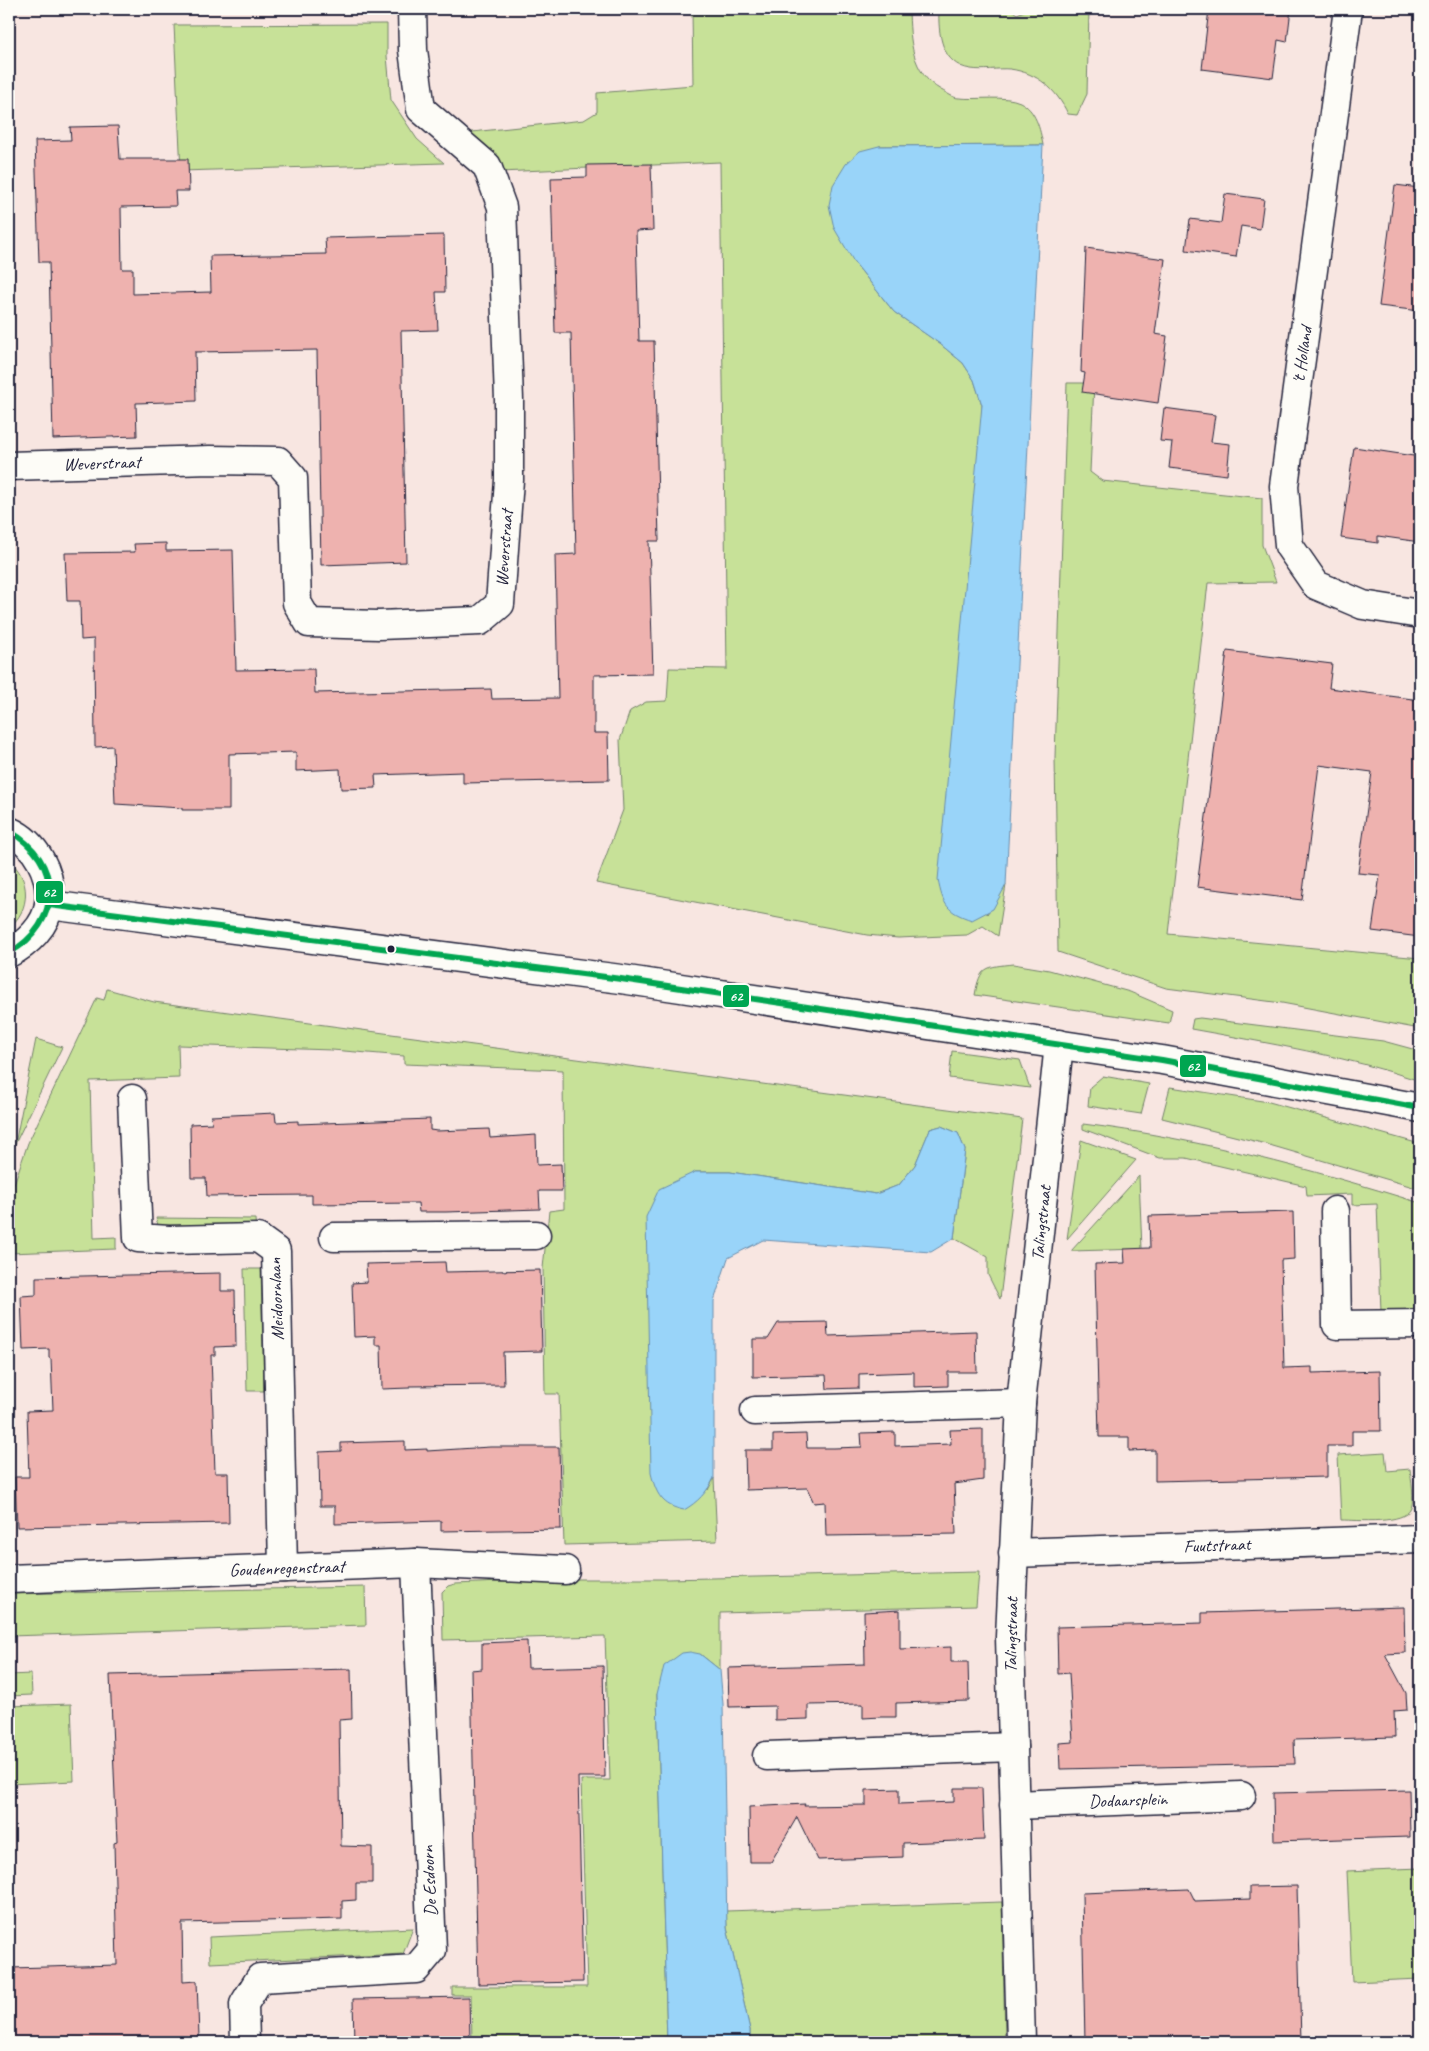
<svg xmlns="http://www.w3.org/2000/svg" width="1429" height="2051" font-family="Caveat,sans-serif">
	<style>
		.green { fill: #c7e198; stroke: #74826a }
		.water { fill: #99d4f9; stroke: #698dad }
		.building { fill: #eeb2af; stroke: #22223b }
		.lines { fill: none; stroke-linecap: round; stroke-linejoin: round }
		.minor-casing { stroke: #22223b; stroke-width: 31 }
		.minor { stroke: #fdfcf7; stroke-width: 28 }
		.bus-1-casing { stroke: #fdfcf7; stroke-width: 10 }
		.bus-1 { stroke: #00a651; stroke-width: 6 }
		.bus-dot { fill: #22223b; stroke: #fdfcf7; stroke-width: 2 }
		.labels { text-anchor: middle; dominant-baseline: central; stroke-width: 4.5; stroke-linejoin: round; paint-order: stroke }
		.street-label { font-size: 18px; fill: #22223b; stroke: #fdfcf7 }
		.line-badge { stroke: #fdfcf7; stroke-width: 2 }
		.badge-label { font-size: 14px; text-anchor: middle; font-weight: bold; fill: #fff }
	</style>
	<rect width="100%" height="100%" fill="#f8e6e1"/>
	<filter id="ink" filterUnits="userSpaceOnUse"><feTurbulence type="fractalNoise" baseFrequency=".02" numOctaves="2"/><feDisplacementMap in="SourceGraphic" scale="10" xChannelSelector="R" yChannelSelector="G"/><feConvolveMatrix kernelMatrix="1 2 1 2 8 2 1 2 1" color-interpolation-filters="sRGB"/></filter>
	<g filter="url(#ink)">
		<g class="green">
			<path d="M692,9h217c1,31 2,64 32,81 6,3 12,8 18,8 17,2 46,-3 61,4 16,8 20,27 23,43l-164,1 -25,116 40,50 46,32 23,19 11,17 8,25 5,509 19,-29 -8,51 -15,-10 -16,9 -69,3 -31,-3 -271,-52 27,-73 -3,-70 10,-29 16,-9 21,-1 2,-33 58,1 -7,-507 -220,10 -37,-39 121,-13 13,-8v-19l96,-8z"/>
			<path d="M939,9h71l7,5 12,-5h60l-2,85 -10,21 -9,-1c-12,-25 -30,-41 -58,-45 -13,-1 -26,2 -39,0 -30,-4 -33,-36 -32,-60z"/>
			<polygon points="387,24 387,56 391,100 417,139 444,163 181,171 174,25"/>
			<polygon points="1067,383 1094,383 1090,472 1102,481 1262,498 1262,545 1276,582 1208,583 1168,934 1420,958 1420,1029 1282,1003 1166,988 1058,952 1055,757"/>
			<path d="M9,861c22,16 22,50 0,66z"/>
			<path d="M1013,964l36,6 81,22 42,18 -3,13 -194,-28c5,-29 11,-28 38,-31z"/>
			<polygon points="107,989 154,1002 1022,1119 1000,1299 988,1275 988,1257 954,1238 965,1150 958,1133 941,1126 930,1129 915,1165 899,1185 876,1194 730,1172 695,1172 708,1490 714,1478 717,1541 564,1545 559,1394 545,1394 543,1268 549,1211 564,1209 563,1070 404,1064 404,1056 332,1050 178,1045 179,1078 90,1081 94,1238 116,1237 116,1249 9,1253 9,1202 14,1184 28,1143 97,998 104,1000"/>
			<path d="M1200,1018l183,23 37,10v30c-74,-25 -152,-38 -229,-52l2,-10z"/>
			<polygon points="36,1039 62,1047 15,1144"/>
			<polygon points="952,1051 1020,1060 1030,1088 949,1078"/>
			<polygon points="1103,1076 1149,1084 1141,1114 1088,1106 1090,1087"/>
			<polygon points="1170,1087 1269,1102 1420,1144 1420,1189 1266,1144 1162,1118"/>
			<path d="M1083,1124c114,14 228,45 337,79v82l-6,28 -33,-1 -4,-108 -25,1v-11l-45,2 -1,-10 -120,-28h-26l-77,-29z"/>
			<polygon points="1081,1140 1136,1160 1067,1239"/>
			<polygon points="1139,1176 1142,1249 1071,1251"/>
			<polygon points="156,1218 255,1219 256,1233 160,1234"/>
			<polygon points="244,1269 261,1269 264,1391 247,1391"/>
			<path d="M1385,1452l2,19 23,-2c1,11 5,29 1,39 -6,17 -54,12 -70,12l-3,-65z"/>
			<polygon points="979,1572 976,1606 720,1613 720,1670 700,1654 657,1694 667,2042 472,2042 471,1995 452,1995 452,1987 587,1987 581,1780 610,1780 605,1636 443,1640 442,1592 448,1586 455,1584 572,1579 667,1579"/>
			<polygon points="365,1587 366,1625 9,1636 9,1594"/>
			<polygon points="31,1674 32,1695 9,1696 9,1675"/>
			<polygon points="71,1704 74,1781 9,1784 9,1706"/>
			<polygon points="1420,1868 1420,1979 1352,1982 1347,1871"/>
			<polygon points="1002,1902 1005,2042 750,2042 750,2030 727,1928 726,1911"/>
			<polygon points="413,1928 403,1954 210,1963 209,1937"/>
		</g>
		<g class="water">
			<path d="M1043,145l-37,740 -13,24 -21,11c-25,-8 -29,-15 -34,-40l44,-475 -8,-25 -11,-17 -23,-19 -46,-32 -40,-50 -20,-34 -5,-23 4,-20 13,-21 14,-13 19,-5z"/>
			<path d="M941,1126l17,7 7,17 -11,88 -23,14 -168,-12 -35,18 -14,43v177c-7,14 -16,24 -30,32 -22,-4 -28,-16 -33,-37l-5,-256 13,-28 36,-17h35l146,22 23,-9 16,-20 15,-36z"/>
			<polygon points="690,1652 700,1654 720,1670 723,1704 727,1928 750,2030 750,2042 667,2042 657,1694 664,1666 682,1653"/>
		</g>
		<g class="building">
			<polygon points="1209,9 1291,9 1287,42 1278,40 1273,78 1202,69"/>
			<polygon points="118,126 120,159 188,159 189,191 175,191 176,206 121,207 122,269 133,269 133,294 211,292 210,256 326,254 325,238 444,235 445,292 436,292 438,330 401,331 406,562 321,565 317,350 195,352 196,401 136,403 137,436 53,439 49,262 39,262 35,141 71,140 70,127"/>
			<polygon points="651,164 653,230 636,231 639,341 654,341 659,541 649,541 653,674 594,675 594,733 608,733 609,780 463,783 463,772 375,775 376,788 341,789 340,769 296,771 296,752 229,754 229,810 182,810 182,808 115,804 113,746 95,747 94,639 81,640 80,601 67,601 65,553 135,552 134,544 166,543 166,551 233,550 236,670 314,669 315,693 491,689 492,699 558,698 555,555 576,554 575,511 571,333 555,333 551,178 587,177 587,165"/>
			<polygon points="1395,185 1420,188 1420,311 1379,306"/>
			<polygon points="1225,194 1264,199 1260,229 1241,226 1236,257 1186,250 1190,219 1221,223"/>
			<polygon points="1086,248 1165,259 1155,334 1167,336 1158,403 1082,392 1085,373 1081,372"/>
			<polygon points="1164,408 1215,415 1211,442 1230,444 1227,475 1169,468 1172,442 1160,441"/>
			<polygon points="1354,447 1420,457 1420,542 1378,536 1378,543 1341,538"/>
			<polygon points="1227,651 1332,664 1329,688 1420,700 1420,937 1372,931 1380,875 1358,873 1372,772 1319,765 1302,900 1197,887"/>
			<polygon points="275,1113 276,1122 298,1121 298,1124 430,1119 430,1130 437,1131 489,1129 490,1138 536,1135 537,1165 561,1164 562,1191 539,1191 540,1209 446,1212 419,1212 418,1203 312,1204 312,1195 207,1196 206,1178 191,1178 190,1124 212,1123 211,1116"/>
			<polygon points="1293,1212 1294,1259 1281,1260 1284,1368 1312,1367 1312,1373 1380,1371 1381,1431 1352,1431 1352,1446 1327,1446 1327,1477 1155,1481 1155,1450 1129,1451 1129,1437 1099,1437 1095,1264 1125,1263 1124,1249 1150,1248 1149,1216"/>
			<polygon points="445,1262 446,1272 540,1270 542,1351 503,1352 504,1385 409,1386 409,1388 382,1389 381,1345 375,1345 375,1336 354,1337 352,1283 367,1282 366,1264"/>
			<polygon points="221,1273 221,1291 235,1291 236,1346 215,1347 215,1355 211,1355 215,1473 228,1473 229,1523 17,1527 15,1477 29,1477 27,1411 53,1410 51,1359 49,1358 49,1349 23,1350 21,1296 36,1295 36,1277"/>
			<polygon points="827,1322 828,1336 976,1331 977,1372 948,1372 948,1386 914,1387 914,1372 859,1374 859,1388 827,1389 826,1375 753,1377 753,1339 768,1339 778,1323"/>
			<polygon points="983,1429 983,1480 954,1484 956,1534 826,1536 825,1502 814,1503 807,1488 746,1490 745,1450 773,1450 773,1435 806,1434 807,1448 834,1448 862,1447 861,1433 895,1432 895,1446 922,1445 951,1444 950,1430"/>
			<polygon points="405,1441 405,1450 427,1449 427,1451 490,1447 559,1447 561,1529 441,1531 441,1521 335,1524 335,1506 320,1506 319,1452 341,1451 341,1443"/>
			<polygon points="1404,1607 1405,1653 1385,1654 1406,1693 1407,1710 1394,1711 1395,1737 1294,1740 1295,1764 1060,1769 1059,1743 1073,1742 1069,1673 1058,1674 1057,1627 1202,1623 1202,1613"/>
			<polygon points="900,1610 900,1649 951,1647 951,1662 968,1662 969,1701 896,1703 896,1717 881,1717 863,1718 863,1704 808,1705 808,1719 775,1720 775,1706 729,1707 728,1668 865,1664 864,1612"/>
			<polygon points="527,1641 528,1668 603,1666 605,1777 578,1777 583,1982 478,1984 471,1670 482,1669 482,1643"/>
			<polygon points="351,1669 352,1719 339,1720 341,1846 372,1847 372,1883 356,1883 356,1900 342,1901 342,1919 182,1923 183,1982 197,1981 199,2037 177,2038 178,2042 13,2042 11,1968 117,1965 114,1843 117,1842 110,1675"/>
			<polygon points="954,1788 982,1788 984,1840 903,1843 903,1857 818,1860 797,1817 771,1862 750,1862 749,1807 805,1804 804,1806 866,1805 866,1790 899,1789 899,1804 954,1802"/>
			<polygon points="1409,1790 1410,1837 1274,1841 1273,1793"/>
			<polygon points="1297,1886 1301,2042 1085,2042 1082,1893 1189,1889 1195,1901 1250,1899 1250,1887"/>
			<polygon points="469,1997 470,2042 354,2042 353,1999"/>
		</g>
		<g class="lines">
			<g class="minor-casing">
				<g id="minor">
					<polyline points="1348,9 1284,486 1289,546 1316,585 1363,605 1420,614"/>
					<polyline points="9,466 210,460 278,461 293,478 297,603 309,623 379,625 480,621 500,604 509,480 509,400 502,207 487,166 421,109 413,50 412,9"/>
					<path d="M9,831c27,12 44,43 40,73 -2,21 -22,40 -40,49"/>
					<polyline points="49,905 621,979 1162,1060 1420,1108"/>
					<polyline points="132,1099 138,1238 169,1240 258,1238 276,1251 283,1568"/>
					<polyline points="1335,1211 1337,1325 1420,1324"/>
					<polyline points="334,1237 536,1235"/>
					<polyline points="755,1411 1021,1403"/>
					<polyline points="1013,1553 1420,1539"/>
					<polyline points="9,1579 416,1563 565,1570"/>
					<polyline points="767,1756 1013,1747"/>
					<polyline points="1014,1805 1241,1796"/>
					<polyline points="245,2042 244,2004 260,1978 416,1969 432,1950 416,1563"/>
					<polyline points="1021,2042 1010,1637 1021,1403 1059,1044"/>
				</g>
			</g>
			<use href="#minor" class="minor"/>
			<g class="bus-1-casing">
				<g id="bus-1">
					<path d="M9,831c54,30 54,92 0,122"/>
					<polyline points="49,905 621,979 1162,1060 1420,1108"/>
				</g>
			</g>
			<use href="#bus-1" class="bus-1"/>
		</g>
	</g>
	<circle class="bus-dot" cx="391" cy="949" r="4.5"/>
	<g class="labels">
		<g class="street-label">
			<text transform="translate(1302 355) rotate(-82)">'t Holland</text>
			<text transform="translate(102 463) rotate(-2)">Weverstraat</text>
			<text transform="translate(504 548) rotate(-86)">Weverstraat</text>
			<text transform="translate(1041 1223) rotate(-84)">Talingstraat</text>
			<text transform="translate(276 1299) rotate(-92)">Meidoornlaan</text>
			<text transform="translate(1217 1545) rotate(-2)">Fuutstraat</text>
			<text transform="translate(287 1568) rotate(-2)">Goudenregenstraat</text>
			<text transform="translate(1011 1635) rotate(-89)">Talingstraat</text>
			<text transform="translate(1128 1800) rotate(-2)">Dodaarsplein</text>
			<text transform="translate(429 1881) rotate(-93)">De Esdoorn</text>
		</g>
	</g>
	<g class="line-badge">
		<rect x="35" y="880" width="29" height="24" rx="5" fill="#00a651"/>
		<rect x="722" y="984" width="28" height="24" rx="5" fill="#00a651"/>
		<rect x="1179" y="1054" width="28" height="24" rx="5" fill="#00a651"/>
	</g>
	<g class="badge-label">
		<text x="49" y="897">62</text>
		<text x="736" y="1001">62</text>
		<text x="1193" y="1071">62</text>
	</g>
	<rect width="1429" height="2051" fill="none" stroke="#fdfcf7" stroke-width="30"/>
	<rect x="15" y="15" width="1399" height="2021" fill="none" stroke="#22223b" stroke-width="2" filter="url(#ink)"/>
</svg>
